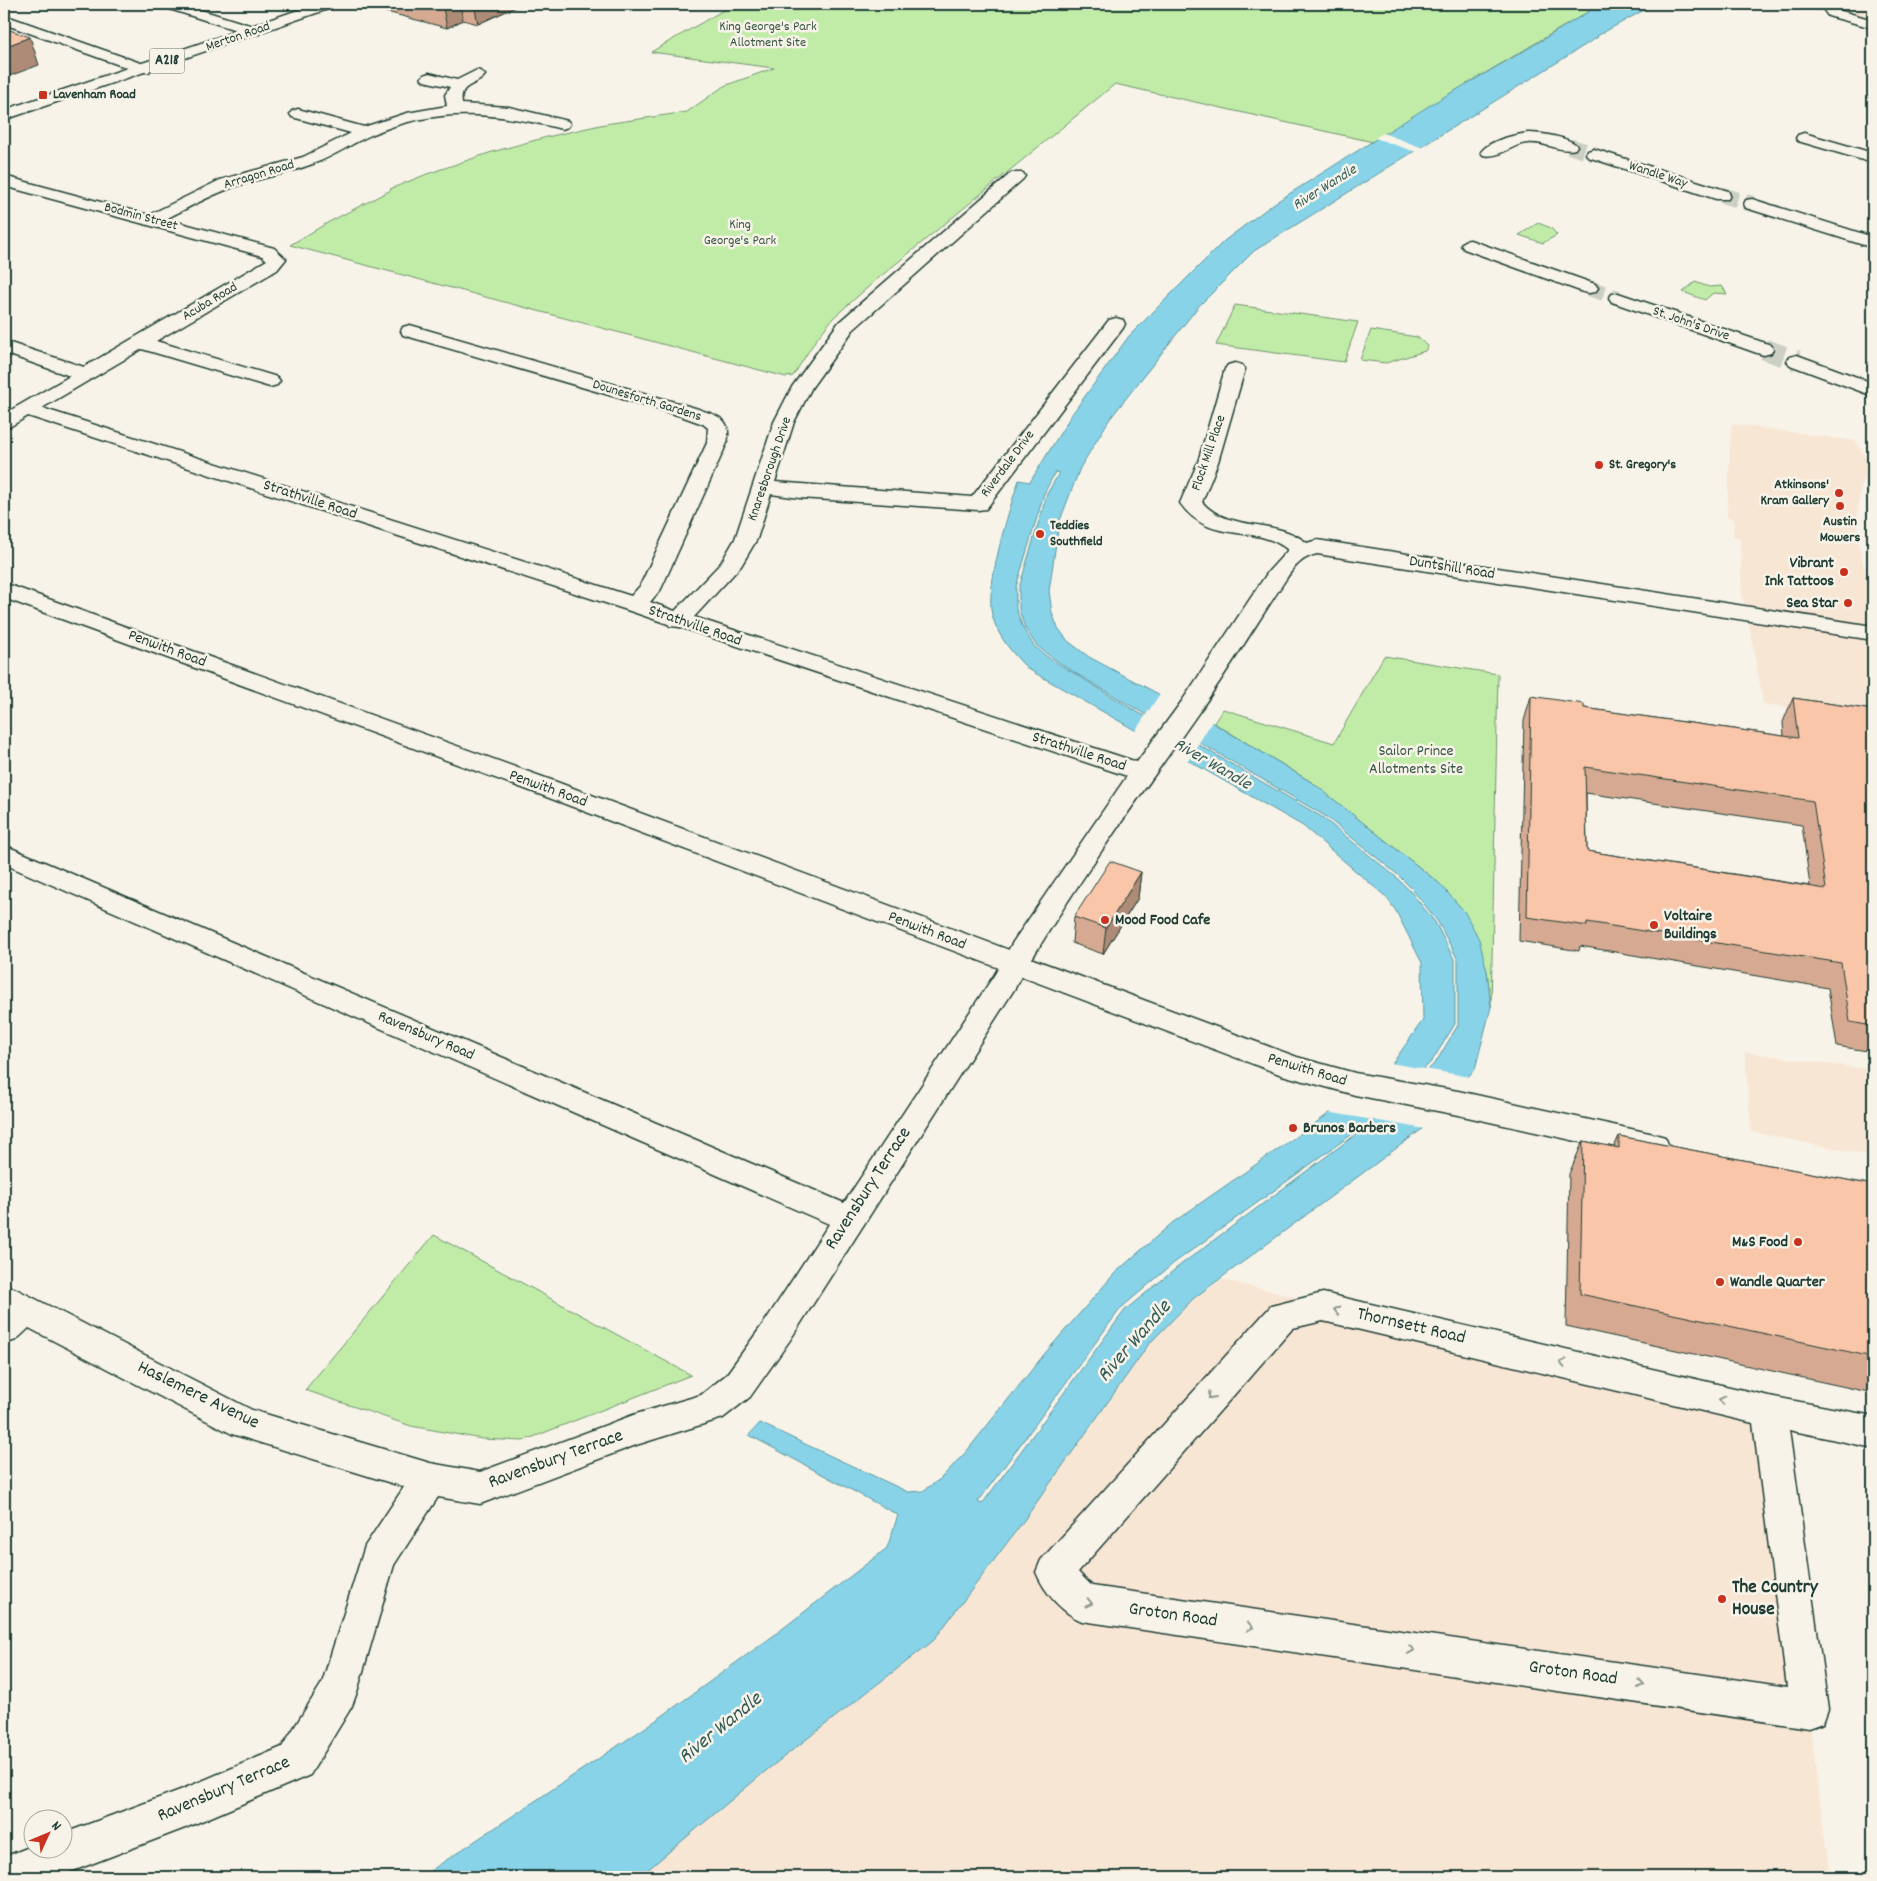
<svg xmlns="http://www.w3.org/2000/svg" width="1877" height="1881" font-family="Dekko,sans-serif">
	<style>
		.built { fill: #f8e6d5 }
		.green { fill: #c1eca8; stroke: #70946e }
		.water { fill: #88d3e8; stroke: #5e97a0; fill-rule: evenodd }
		.pier { fill: #f7f3e8 }
		.lines { fill: none; stroke-linecap: round; stroke-linejoin: round }
		.minor-tunnel-far1 { stroke: #cccfc4; stroke-width: 16; stroke-dasharray: 16 8; stroke-linecap: butt }
		.minor-tunnel { stroke: #cccfc4; stroke-width: 21; stroke-dasharray: 21 11; stroke-linecap: butt }
		.minor-casing { stroke: #1f3d34; stroke-width: 3 }
		.tertiary-casing { stroke: #1f3d34; stroke-width: 3 }
		.primary-casing { stroke: #1f3d34; stroke-width: 3 }
		.minor { fill: #f7f3e8; fill-rule: evenodd }
		.tertiary { fill: #f7f3e8; fill-rule: evenodd }
		.primary { fill: #f7f3e8; fill-rule: evenodd }
		.wall { fill: #d6aa92; stroke: #1f3d34; fill-rule: evenodd }
		.shaded-wall { fill: #ae8b77; stroke: #1f3d34 }
		.building { fill: #f9c6aa; stroke: #1f3d34; fill-rule: evenodd }
		.oneway { stroke: #8b988e }
		.poi-dot { fill: #c8321e; stroke: #f7f3e8; stroke-width: 2 }
		.labels { text-anchor: middle; dominant-baseline: central; stroke-width: 5; stroke-linejoin: round; paint-order: stroke }
		.far-park-label { font-size: 14px; fill: #375745; stroke: #f7f3e8 }
		.far-street-label { font-size: 14px; fill: #1f3d34; stroke: #f7f3e8 }
		.far-poi-label { font-size: 14px; font-weight: bold; fill: #1f3d34; stroke: #f7f3e8; text-anchor: start }
		.shield { fill: #f7f3e8; stroke: #60746a; stroke-width: 1 }
		.shield-label { font-size: 15px; font-weight: bold; fill: #1f3d34 }
		.far-water-label { font-size: 15px; font-style: italic; fill: #345b58; stroke: #f7f3e8 }
		.street-label { font-size: 16px; fill: #1f3d34; stroke: #f7f3e8 }
		.poi-label { font-size: 16px; font-weight: bold; fill: #1f3d34; stroke: #f7f3e8; text-anchor: start }
		.park-label { font-size: 16px; fill: #375745; stroke: #f7f3e8 }
		.water-label { font-size: 18px; font-style: italic; fill: #345b58; stroke: #f7f3e8 }
		.near-street-label { font-size: 19px; fill: #1f3d34; stroke: #f7f3e8 }
		.near-poi-label { font-size: 19px; font-weight: bold; fill: #1f3d34; stroke: #f7f3e8; text-anchor: start }
		.near-water-label { font-size: 21px; font-style: italic; fill: #345b58; stroke: #f7f3e8 }
	</style>
	<rect width="100%" height="100%" fill="#f7f3e8"/>
	<filter id="ink" filterUnits="userSpaceOnUse"><feTurbulence type="fractalNoise" baseFrequency=".02" numOctaves="2"/><feDisplacementMap in="SourceGraphic" scale="10" xChannelSelector="R" yChannelSelector="G"/><feConvolveMatrix kernelMatrix="1 2 1 2 8 2 1 2 1" color-interpolation-filters="sRGB"/></filter>
	<g filter="url(#ink)">
		<g class="built">
			<polygon points="1856,4 1873,4 1873,20 1855,14 1850,7"/>
			<polygon points="1731,424 1856,441 1862,452 1873,463 1873,470 1868,472 1860,489 1857,532 1873,615 1869,615 1873,639 1873,737 1789,726 1786,707 1763,704 1751,633 1742,595 1740,538 1733,536 1734,519 1727,517"/>
			<polygon points="1745,1052 1873,1070 1873,1156 1751,1132"/>
			<polygon points="1220,1279 1769,1411 1830,1877 639,1877 767,1770 933,1641 1022,1523 1149,1344 1194,1298"/>
		</g>
		<g class="green">
			<path d="M734,4h867c-76,46 -153,90 -228,138l-258,-58 -240,197 -42,37 -18,23 -22,35 -7,1 -496,-132 39,-23 62,-32 -1,-1 37,-15 65,-22 55,-15 58,-13 82,-12 37,-26 50,-18 -123,-16z"/>
			<polygon points="1538,223 1551,228 1557,235 1543,243 1519,235"/>
			<polygon points="1695,282 1709,287 1722,286 1727,294 1713,293 1705,300 1683,292"/>
			<polygon points="1235,305 1358,322 1344,362 1216,345"/>
			<polygon points="1371,330 1417,337 1428,346 1425,351 1386,363 1360,360"/>
			<polygon points="1384,656 1498,674 1491,1007 1487,971 1439,883 1313,783 1214,723 1223,709 1334,743"/>
			<polygon points="434,1235 691,1375 523,1441 482,1439 411,1426 305,1390"/>
		</g>
		<path class="water" d="M1601,4h54l-58,32 1,1 -344,214 -56,56 -89,113 -29,48 -21,55 -10,68 3,22 6,15 10,13 21,16 124,66 100,60 126,100 25,28 15,28 8,32 4,36 -16,62 -54,61 -227,168 -45,46 -127,179 -89,118 -166,129 -128,107h-218l237,-158 115,-83 114,-88 11,-33 -149,-80 11,-12 148,69 15,-1 17,-12 26,-27 80,-100 69,-79 57,-50 155,-108 65,-51 31,-44 -1,-57 -26,-52 -10,-14 -83,-71 -275,-157c-16,-16 -30,-32 -36,-54 -7,-28 17,-106 27,-135l11,2 42,-68 57,-78 95,-95 49,-37 162,-102 84,-48zM1055,472l4,1 -12,21 -28,94v22l6,18 11,17 15,12 26,17 66,39 64,34 118,69 73,59 15,15 25,32 20,38v65l-22,37 -66,62 -191,142 -54,44 -143,194 -4,-2 143,-194 53,-45 192,-139 66,-63 23,-37v-63l-20,-39 -24,-30 -15,-15 -74,-60 -116,-68 -67,-36 -90,-55 -15,-12 -11,-18 -7,-19v-22l28,-93z"/>
		<g class="pier">
			<polygon points="1383,133 1423,148 1416,152 1375,138"/>
			<polygon points="1161,692 1213,720 1187,762 1134,733"/>
			<polygon points="1390,1063 1471,1077 1425,1129 1327,1112"/>
		</g>
		<g class="lines">
			<g class="minor-tunnel-far1">
				<polyline points="1569,146 1594,154"/>
				<polyline points="1722,195 1752,204"/>
				<polyline points="1589,288 1618,298"/>
			</g>
			<polyline class="minor-tunnel" points="1764,349 1797,361"/>
			<g class="minor-casing">
				<g id="minor">
					<polygon points="161,4 182,4 259,28 261,31 259,34 249,34 163,7"/>
					<polygon points="1826,4 1840,4 1838,10 1873,20 1873,28 1828,16 1823,9"/>
					<polygon points="4,15 149,66 151,69 149,72 139,72 4,24"/>
					<path d="M477,70l5,2 3,3c-10,13 -26,7 -23,29l47,3 59,14 2,3 -2,3 -6,2c-68,-17 -127,-23 -193,7 -18,8 -35,20 -54,27 -27,11 -57,15 -84,25 -22,8 -44,20 -65,31l108,29 12,11 -9,11 -121,71 121,36 3,4 -3,4 -7,2 -7,-2 -121,-36 -100,59 589,188 9,-10 67,-143 1,-15 -5,-4 -22,-8 -278,-81 -2,-4 2,-4 7,-2 7,2 278,81c20,7 38,9 32,35l-66,146 -11,13 25,9 46,-48 14,-24 39,-117 18,-35 47,-65 172,-149h12l2,3 -2,3 -170,151 -41,57 -18,35 -19,60 197,15 137,-177 7,-2 7,2 2,4 -2,4 -137,181 -8,1 -178,-12 -29,-4 -14,45 -16,27 -47,51 443,145 45,-61 86,-129 20,-22c-33,-28 -77,-3 -108,-47l18,-41 27,-93 3,-4 7,-2 7,2 3,4 -27,93 -16,40c27,31 74,15 105,41l10,-3 556,86v14l-556,-86c-15,3 -23,13 -31,25 -29,44 -57,90 -87,133 -63,90 -130,180 -184,276l-225,352 -40,57 -27,21 -87,27 -156,59 -42,-7 -44,68 -37,127 -5,14 -42,69 -125,53 -128,49h-53v-20l28,-11v2h30v-14l121,-45 99,-42 40,-64 43,-137 39,-59 -172,-53 -203,-106 -13,12 -12,4v-59l12,4 236,121 178,53 50,9 156,-58 65,-19 25,-20 40,-55 63,-96 -825,-360v-19l840,358 151,-229 18,-32 114,-166 -447,-149 -10,-1 -2,-2 -41,-14 -599,-194 -17,10 -7,2v-14l66,-38 -66,-23v-12l80,26 183,-107 -5,-4 -258,-70v-10l145,39 71,-35 83,-23 48,-24 -59,-16 -2,-3 2,-3 6,-2 66,18 43,-14 40,-7 -2,-11 5,-8 -26,-6 -3,-3 3,-3 5,-2 28,7z"/>
					<path d="M1528,133c12,0 42,4 49,13l-2,3c-15,4 -31,-8 -47,-6 -16,1 -29,16 -45,12l-2,-3c9,-12 33,-17 47,-19z"/>
					<polygon points="1804,133 1873,153 1873,163 1798,141 1796,138 1798,135"/>
					<polygon points="1594,149 1728,191 1730,195 1728,199 1716,199 1588,157 1586,154 1588,151"/>
					<polygon points="1752,199 1873,237 1873,248 1746,208 1744,204 1746,200"/>
					<polygon points="1470,240 1595,284 1598,288 1595,292 1589,293 1583,292 1464,249 1461,245 1464,241"/>
					<polygon points="1618,293 1771,345 1773,349 1771,353 1764,355 1757,353 1612,302 1609,298 1612,294"/>
					<polygon points="1797,355 1873,383 1873,396 1790,365 1787,361 1790,357"/>
					<path d="M1323,1293l446,103 104,20v32l-84,-18 39,279 -5,14 -14,5 -727,-107c-20,-8 -38,-29 -46,-49l5,-12 230,-254zM1323,1321l430,102 34,264 -695,-101 -14,-14 215,-244z"/>
				</g>
			</g>
			<g class="tertiary-casing">
				<polygon id="tertiary" points="4,583 554,781 1297,1057 1355,1073 1458,1091 1654,1134 1665,1137 1669,1146 1665,1155 1654,1158 1458,1115 1355,1095 1282,1075 536,793 4,598"/>
			</g>
			<g class="primary-casing">
				<polygon id="primary" points="316,4 336,4 334,7 4,120 4,110"/>
			</g>
			<use href="#minor" class="minor"/>
			<use href="#tertiary" class="tertiary"/>
			<use href="#primary" class="primary"/>
		</g>
		<g class="wall">
			<polygon points="378,4 522,4 478,24 463,20 447,28 379,10"/>
			<path d="M1531,696l53,12 200,28 -1,-14 10,-24 80,12v342l-36,-6 -9,-58 -248,-42 -1,5 -60,-10 5,-220zM1586,793l216,32 8,61 -223,-35z"/>
			<polygon points="1141,872 1138,898 1103,954 1072,943 1074,917"/>
			<polygon points="1619,1136 1873,1185 1873,1393 1566,1326 1569,1174 1583,1141 1614,1147"/>
		</g>
		<g class="shaded-wall">
			<polygon points="452,4 460,4 463,20 447,28 443,8"/>
			<polygon points="474,4 522,4 478,24"/>
			<polygon points="30,37 39,65 4,78 4,47"/>
			<polygon points="1141,872 1138,898 1103,954 1106,928"/>
		</g>
		<g class="building">
			<polygon points="429,4 452,4 443,8"/>
			<polygon points="4,28 30,37 4,47"/>
			<path d="M1531,696l53,8v4l214,30 -5,-40 80,12v316l-23,-4 -9,-59 -254,-41v4l-60,-9zM1585,767l228,34 13,88 -239,-38z"/>
			<polygon points="1110,861 1141,872 1106,928 1074,917"/>
			<polygon points="1619,1136 1873,1185 1873,1357 1580,1294 1583,1141 1619,1148"/>
		</g>
		<defs><path id="oneway-chevron" d="M-2-3.5L2.5 0L-2 3.5" fill="none" stroke-width="1.6" stroke-linecap="round" stroke-linejoin="round" transform="scale(1.25)"/></defs>
		<g class="oneway">
			<use href="#oneway-chevron" transform="translate(1337 1310) rotate(-167)"/>
			<use href="#oneway-chevron" transform="translate(1563 1363) rotate(-167)"/>
			<use href="#oneway-chevron" transform="translate(1211 1396) rotate(132)"/>
			<use href="#oneway-chevron" transform="translate(1722 1400) rotate(-167)"/>
			<use href="#oneway-chevron" transform="translate(1089 1603) rotate(13)"/>
			<use href="#oneway-chevron" transform="translate(1250 1627) rotate(8)"/>
			<use href="#oneway-chevron" transform="translate(1411 1650) rotate(8)"/>
			<use href="#oneway-chevron" transform="translate(1641 1684) rotate(8)"/>
		</g>
	</g>
	<g class="poi-dot">
		<rect x="38" y="90" width="10" height="10" rx="2.5"/>
		<circle cx="1599" cy="465" r="5"/>
		<circle cx="1839" cy="493" r="5"/>
		<circle cx="1840" cy="506" r="5"/>
		<circle cx="1040" cy="534" r="5"/>
		<circle cx="1844" cy="572" r="5"/>
		<circle cx="1848" cy="603" r="5"/>
		<circle cx="1105" cy="920" r="5"/>
		<circle cx="1654" cy="925" r="5"/>
		<circle cx="1293" cy="1128" r="5"/>
		<circle cx="1798" cy="1242" r="5"/>
		<circle cx="1720" cy="1282" r="5"/>
		<circle cx="1722" cy="1599" r="5"/>
	</g>
	<g class="labels">
		<g class="far-park-label">
			<text x="768" y="27">King George's Park<tspan x="768" dy="16">Allotment Site</tspan></text>
			<text x="740" y="225">King<tspan x="740" dy="16">George's Park</tspan></text>
		</g>
		<g class="far-street-label">
			<text transform="translate(238 37) rotate(-19)">Merton Road</text>
			<text transform="translate(259 175) rotate(-17)">Arragon Road</text>
			<text transform="translate(1658 175) rotate(18)">Wandle Way</text>
			<text transform="translate(141 217) rotate(15)">Bodmin Street</text>
			<text transform="translate(210 302) rotate(-31)">Acuba Road</text>
			<text transform="translate(1691 324) rotate(19)">St. John's Drive</text>
			<text transform="translate(647 401) rotate(17)">Dounesforth Gardens</text>
			<text transform="translate(1209 453) rotate(-71)">Flock Mill Place</text>
			<text transform="translate(1008 464) rotate(-53)">Riverdale Drive</text>
			<text transform="translate(770 469) rotate(-71)">Knaresborough Drive</text>
		</g>
		<g class="far-poi-label">
			<text x="53" y="95">Lavenham Road</text>
			<text x="1609" y="465">St. Gregory's</text>
			<text x="1829" y="485" text-anchor="end">Atkinsons'<tspan x="1829" dy="16">Kram Gallery</tspan></text>
			<text x="1840" y="522" text-anchor="middle">Austin<tspan x="1840" dy="16">Mowers</tspan></text>
			<text x="1050" y="526">Teddies<tspan x="1050" dy="16">Southfield</tspan></text>
		</g>
		<rect class="shield" x="149.5" y="48.5" width="35" height="25" rx="4"/>
		<g class="shield-label">
			<text x="167" y="61">A218</text>
		</g>
		<g class="far-water-label">
			<text transform="translate(1325 188) rotate(-32)">River Wandle</text>
		</g>
		<g class="street-label">
			<text transform="translate(310 500) rotate(18)">Strathville Road</text>
			<text transform="translate(1452 568) rotate(9)">Duntshill Road</text>
			<text transform="translate(695 626) rotate(19)">Strathville Road</text>
			<text transform="translate(167 649) rotate(20)">Penwith Road</text>
			<text transform="translate(1079 752) rotate(18)">Strathville Road</text>
			<text transform="translate(548 789) rotate(20)">Penwith Road</text>
			<text transform="translate(927 931) rotate(21)">Penwith Road</text>
			<text transform="translate(426 1036) rotate(23)">Ravensbury Road</text>
			<text transform="translate(1307 1070) rotate(17)">Penwith Road</text>
		</g>
		<g class="poi-label">
			<text x="1834" y="563" text-anchor="end">Vibrant<tspan x="1834" dy="18">Ink Tattoos</tspan></text>
			<text x="1838" y="603" text-anchor="end">Sea Star</text>
			<text x="1664" y="916">Voltaire<tspan x="1664" dy="18">Buildings</tspan></text>
			<text x="1115" y="920">Mood Food Cafe</text>
			<text x="1303" y="1128">Brunos Barbers</text>
			<text x="1788" y="1242" text-anchor="end">M&amp;S Food</text>
			<text x="1730" y="1282">Wandle Quarter</text>
		</g>
		<g class="park-label">
			<text x="1416" y="751">Sailor Prince<tspan x="1416" dy="18">Allotments Site</tspan></text>
		</g>
		<g class="water-label">
			<text transform="translate(1212 765) rotate(30)">River Wandle</text>
		</g>
		<g class="near-street-label">
			<text transform="translate(869 1189) rotate(-57)">Ravensbury Terrace</text>
			<text transform="translate(1411 1327) rotate(13)">Thornsett Road</text>
			<text transform="translate(198 1396) rotate(26)">Haslemere Avenue</text>
			<text transform="translate(556 1460) rotate(-20)">Ravensbury Terrace</text>
			<text transform="translate(1173 1616) rotate(8)">Groton Road</text>
			<text transform="translate(1573 1674) rotate(8)">Groton Road</text>
			<text transform="translate(224 1790) rotate(-23)">Ravensbury Terrace</text>
		</g>
		<g class="near-poi-label">
			<text x="1732" y="1588">The Country<tspan x="1732" dy="22">House</tspan></text>
		</g>
		<g class="near-water-label">
			<text transform="translate(1135 1342) rotate(-49)">River Wandle</text>
			<text transform="translate(721 1729) rotate(-39)">River Wandle</text>
		</g>
	</g>
	<rect width="1877" height="1881" fill="none" stroke="#f7f3e8" stroke-width="20"/>
	<rect x="10" y="10" width="1857" height="1861" fill="none" stroke="#1f3d34" stroke-width="2" filter="url(#ink)"/>
	<g transform="translate(48 1834) rotate(46)"><circle r="24" fill="#f7f3e8" stroke="#a1aaa0"/>
	<path d="M0-4L9 19L0 12L-9 19Z" fill="#c8321e"/>
	<text y="-8" font-size="14" font-weight="bold" text-anchor="middle" fill="#1f3d34">N</text>
	</g>
</svg>
